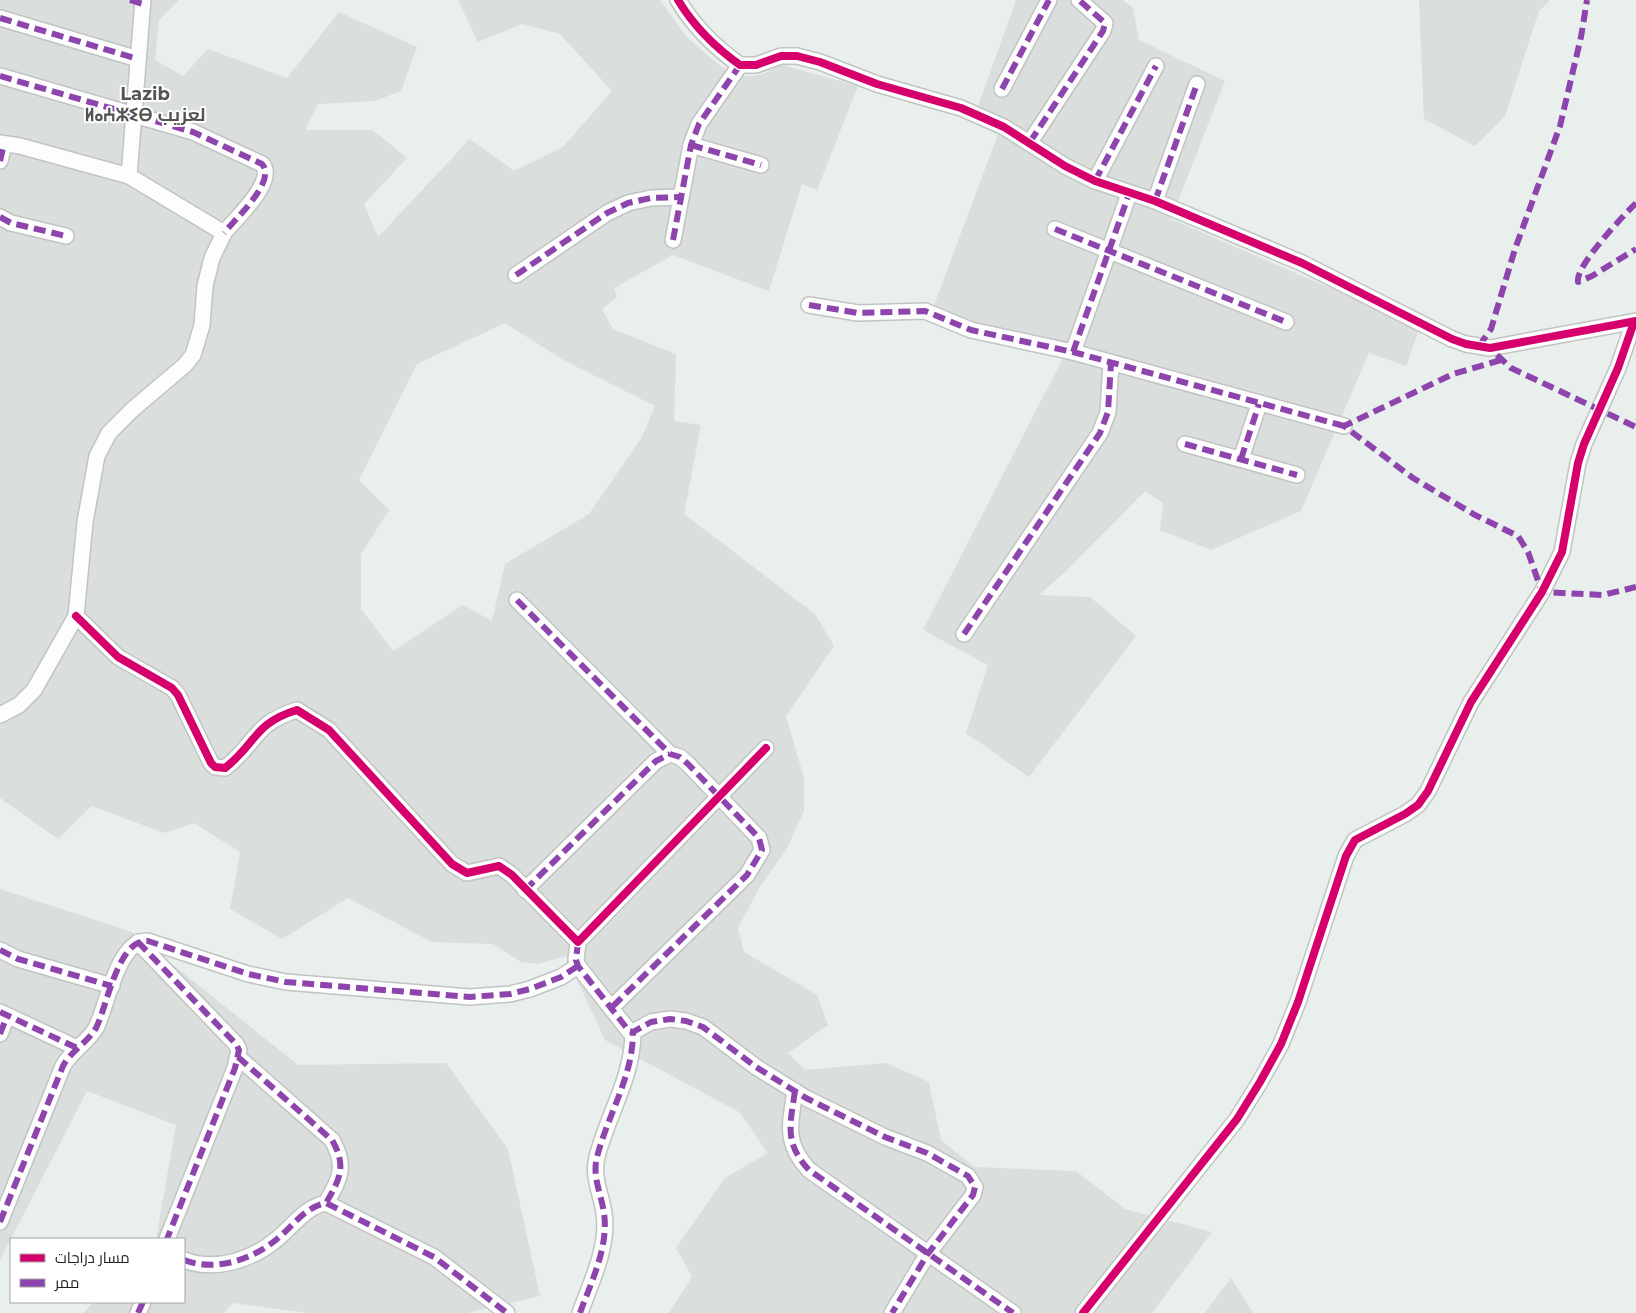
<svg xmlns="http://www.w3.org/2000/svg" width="1636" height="1313" font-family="Montserrat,Cairo,'Noto Sans Tifinagh',sans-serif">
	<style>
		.residential { fill: #dadedc; fill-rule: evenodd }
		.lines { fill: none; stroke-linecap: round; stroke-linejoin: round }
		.minor-casing { stroke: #c1c4c3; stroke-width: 18 }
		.minor { stroke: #fcfdfc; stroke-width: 15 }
		.quiet { stroke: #8e44ad; stroke-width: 6; stroke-dasharray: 12 6; stroke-linecap: butt }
		.cycleway-casing { stroke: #fff; stroke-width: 11 }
		.cycleway { stroke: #d6006c; stroke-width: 8 }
		.labels { text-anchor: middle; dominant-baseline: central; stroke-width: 4; stroke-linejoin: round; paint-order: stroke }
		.quarter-label { font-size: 18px; font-weight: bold; fill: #535353; stroke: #fff }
	</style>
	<rect width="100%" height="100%" fill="#e9efec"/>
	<g class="residential">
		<path d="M0,0h179l-20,20 -4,40 28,16 25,-27 79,29 52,-66 78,35 -16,44 -26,10 -57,3 -13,26h68l34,28 -43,46 14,33 92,-98 44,32 49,-24 49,-56 -52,-57 -38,-10 -44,18 -20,-42h202l26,36 28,25 22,16 24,-2 22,-10 76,21 -41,104 -15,-6 -33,107 -96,-36 -59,33 3,9 -15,12 11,20 63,25 -2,67 27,4 -17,89 131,100 19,32 -48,70 18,62v33l-18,39 -27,38 -21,40 6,24 73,43 11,30 -40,28 17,17 81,-7 43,19 12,58 33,27 102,4 49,38 87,23 -60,81h-483l23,-36 -16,-29 49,-70 43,-25 -29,-41 -134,-72 -39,-84 -28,8 -17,-2 -28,-18 -61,-2 -84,-44 -66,41 -52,-30 10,-57 -46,-29 -30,10 -72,-27 -34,33 -58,-41zM505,323l60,38 90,45 -13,31 -53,77 -84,50 -13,57 -29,-16 -70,46 -32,-42v-55l28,-44 -30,-30 58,-116z"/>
		<polygon points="1016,0 1123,0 1133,8 1139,40 1225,81 1171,219 1420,327 1406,366 1369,353 1301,511 1211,550 1160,530 1163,503 1145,491 1065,572 1039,595 1090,597 1136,636 1029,777 966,733 988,665 923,630 1064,356 930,316 1000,129 976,112"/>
		<polygon points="1419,0 1550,0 1539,11 1505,116 1475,146 1424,119"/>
		<polygon points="0,889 132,932 298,1065 446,1063 508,1149 540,1296 467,1313 307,1313 233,1303 224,1313 83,1313 94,1302 184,1302 184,1239 156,1239 176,1125 87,1091 0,1260"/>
		<polygon points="1231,1278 1253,1313 1205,1313"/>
	</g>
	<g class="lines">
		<g class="minor-casing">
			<g id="minor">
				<path d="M678,0c15,25 38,48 62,65h16l25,-9h16l23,6 57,22 84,24 43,19 61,39 30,15 60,20 147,62 150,76 14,5 24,4 146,-27"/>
				<polyline points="0,18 138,59"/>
				<path d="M0,76l193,56 69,32c15,17 -26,54 -38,69"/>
				<polyline points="1002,89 1049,0"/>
				<polyline points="1030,142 1103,31 1105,23 1079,0"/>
				<polyline points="0,143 20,146 129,176 224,233 212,258 205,286 202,325 193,355 185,365 133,409 109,433 97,456 85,522 76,616 34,690 19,705 0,715"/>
				<polyline points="691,145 761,165"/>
				<polyline points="0,161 4,144"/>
				<polyline points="129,176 143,0"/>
				<polyline points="1095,181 1156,66"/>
				<polyline points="1155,201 1197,84"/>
				<polyline points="0,217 11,223 66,236"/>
				<polyline points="1055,229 1286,322"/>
				<polyline points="673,240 691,145 699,124 740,65"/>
				<polyline points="516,275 607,213 628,203 651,198 681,197"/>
				<polyline points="809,305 858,313 925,311 971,330 1073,352 1344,426"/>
				<polyline points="1073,352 1129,194"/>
				<polyline points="1185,444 1297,475"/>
				<polyline points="1241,459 1259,404"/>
				<polyline points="517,600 670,754 680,757 688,764 759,838 762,850 747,875 611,1008"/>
				<path d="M76,616l42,41 54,31 6,7 33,68 4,4 10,1c31,-24 29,-45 72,-58l32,20 123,134 15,9 32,-7 13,9 66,67 188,-194"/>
				<polyline points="964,634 1100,433 1108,412 1111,363"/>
				<polyline points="525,890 656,761 670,754"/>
				<polyline points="138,942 236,1044 239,1050 235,1068 167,1239"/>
				<polyline points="578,942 576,960 578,966 629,1031 633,1032 651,1022 670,1019 686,1021 703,1027 756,1067 806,1098 885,1137 927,1153 968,1176 975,1187 973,1195 927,1255 892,1313"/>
				<polyline points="0,950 18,959 112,986"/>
				<polyline points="0,1012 77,1048"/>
				<polyline points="0,1034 7,1016"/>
				<path d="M238,1057l94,83c15,26 8,39 -6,63"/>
				<path d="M795,1091c-5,34 -11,52 14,79l204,143"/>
				<path d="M0,1222l63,-156c8,-15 24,-23 33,-38 11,-21 22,-90 52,-87l100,33 38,8 184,15 40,-3 20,-5 31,-12 17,-11"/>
				<path d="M184,1260c31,12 68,0 93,-21 16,-13 28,-32 49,-36l108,54 73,56"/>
				<polyline points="138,1313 143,1302"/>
				<path d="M580,1313c11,-31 29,-66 24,-100 -3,-20 -12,-36 -7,-56 11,-43 36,-80 36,-125"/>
				<polyline points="1083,1313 1237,1119 1260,1082 1281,1044 1298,1002 1346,856 1355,840 1405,814 1418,805 1428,791 1471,702 1542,592 1562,552 1578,463 1584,444 1618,368 1634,322"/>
			</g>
		</g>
		<use href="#minor" class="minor"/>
		<g class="quiet">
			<polyline points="130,0 143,4"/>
			<polyline points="0,18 138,59"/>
			<path d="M0,76l193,56 69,32c15,17 -26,54 -38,69"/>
			<polyline points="1002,89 1049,0"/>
			<polyline points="1030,142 1103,31 1105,23 1079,0"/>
			<polyline points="691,145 761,165"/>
			<polyline points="0,161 4,144"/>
			<polyline points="1095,181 1156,66"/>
			<polyline points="1155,201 1197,84"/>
			<path d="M1636,203c-12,12 -61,63 -58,79l14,-6 44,-27"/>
			<polyline points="0,217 11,223 66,236"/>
			<polyline points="1055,229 1286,322"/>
			<polyline points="673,240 691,145 699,124 740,65"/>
			<polyline points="516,275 607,213 628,203 651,198 681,197"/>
			<polyline points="809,305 858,313 925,311 971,330 1073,352 1344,426"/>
			<polyline points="1479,346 1491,329 1515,249 1560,126 1581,37 1587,0"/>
			<polyline points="1073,352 1129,194"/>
			<polyline points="1497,355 1511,368 1636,427"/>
			<polyline points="1501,360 1453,374 1344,426 1413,478 1475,515 1518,536 1528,552 1542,592 1603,595 1636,587"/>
			<polyline points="1185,444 1297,475"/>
			<polyline points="1241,459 1259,404"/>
			<polyline points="517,600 670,754 680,757 688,764 759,838 762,850 747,875 611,1008"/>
			<polyline points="964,634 1100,433 1108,412 1111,363"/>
			<polyline points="525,890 656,761 670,754"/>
			<polyline points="138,942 236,1044 239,1050 235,1068 167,1239"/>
			<polyline points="578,942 576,960 578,966 629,1031 633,1032 651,1022 670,1019 686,1021 703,1027 756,1067 806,1098 885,1137 927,1153 968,1176 975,1187 973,1195 927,1255 892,1313"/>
			<polyline points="0,950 18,959 112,986"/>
			<polyline points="0,1012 77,1048"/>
			<polyline points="0,1034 7,1016"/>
			<path d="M238,1057l94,83c15,26 8,39 -6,63"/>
			<path d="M795,1091c-5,34 -11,52 14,79l204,143"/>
			<path d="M0,1222l63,-156c8,-15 24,-23 33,-38 11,-21 22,-90 52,-87l100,33 38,8 184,15 40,-3 20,-5 31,-12 17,-11"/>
			<path d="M184,1260c31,12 68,0 93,-21 16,-13 28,-32 49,-36l108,54 73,56"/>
			<polyline points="138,1313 143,1302"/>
			<path d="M580,1313c11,-31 29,-66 24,-100 -3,-20 -12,-36 -7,-56 11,-43 36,-80 36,-125"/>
		</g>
		<g class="cycleway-casing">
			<g id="cycleway">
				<path d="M678,0c15,25 38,48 62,65h16l25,-9h16l23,6 57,22 84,24 43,19 61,39 30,15 60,20 147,62 150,76 14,5 24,4 146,-27"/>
				<path d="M76,616l42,41 54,31 6,7 33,68 4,4 10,1c31,-24 29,-45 72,-58l32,20 123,134 15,9 32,-7 13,9 66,67 188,-194"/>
				<polyline points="1083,1313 1237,1119 1260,1082 1281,1044 1298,1002 1346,856 1355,840 1405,814 1418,805 1428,791 1471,702 1542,592 1562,552 1578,463 1584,444 1618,368 1634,322"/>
			</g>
		</g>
		<use href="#cycleway" class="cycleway"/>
	</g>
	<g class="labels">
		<g class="quarter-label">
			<text x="145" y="94">Lazib<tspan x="145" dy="21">ⵍⴰⵄⵣⵉⴱ لعزيب</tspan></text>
		</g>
	</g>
	<rect x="10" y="1238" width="175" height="65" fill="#ffffff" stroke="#a6a6a6"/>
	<rect x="20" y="1254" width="25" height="8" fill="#d6006c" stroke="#a6a6a6"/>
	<text x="55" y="1263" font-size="15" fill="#202020">مسار دراجات</text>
	<rect x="20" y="1279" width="25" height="8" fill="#8e44ad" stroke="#a6a6a6"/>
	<text x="55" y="1288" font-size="15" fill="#202020">ممر</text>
</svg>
